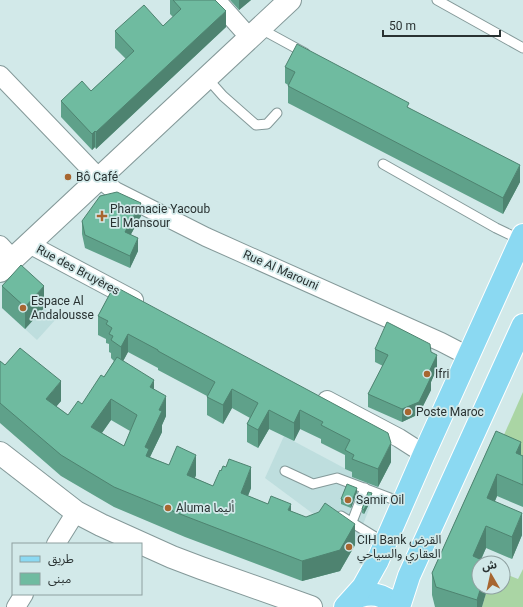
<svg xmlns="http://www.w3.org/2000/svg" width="523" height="607" font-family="Roboto,'Noto Sans Arabic',sans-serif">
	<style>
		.built { fill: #bedede }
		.green { fill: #aad5a4 }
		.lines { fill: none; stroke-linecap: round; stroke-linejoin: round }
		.lane-casing { stroke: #849999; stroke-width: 11 }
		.street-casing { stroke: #849999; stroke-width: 20 }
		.secondary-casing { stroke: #849999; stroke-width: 24 }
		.primary-casing { stroke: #fff; stroke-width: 24 }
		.lane { stroke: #fff; stroke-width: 9 }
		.street { stroke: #fff; stroke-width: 18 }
		.secondary { stroke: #fff; stroke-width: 22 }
		.primary { stroke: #8bd9f2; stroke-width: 22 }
		.wall { fill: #5fa18a; fill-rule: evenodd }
		.shaded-wall { fill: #4e8370 }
		.building { fill: #6fbba0; stroke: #4e8370; fill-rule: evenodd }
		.poi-dot { fill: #a76630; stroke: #d2e9e9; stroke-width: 1.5 }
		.labels { text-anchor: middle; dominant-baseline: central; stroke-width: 3.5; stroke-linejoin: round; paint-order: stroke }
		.poi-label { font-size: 12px; fill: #293232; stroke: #d2e9e9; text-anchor: start }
		.street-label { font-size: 12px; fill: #293232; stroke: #d2e9e9 }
	</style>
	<rect width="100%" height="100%" fill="#d2e9e9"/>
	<g class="built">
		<polygon points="21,287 56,319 37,340 2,308"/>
		<polygon points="284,436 378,486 355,545 265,478"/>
	</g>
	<g class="green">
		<polygon points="523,392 523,465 496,453"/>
		<polygon points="523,569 523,607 482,607 488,587 503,587 503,573 518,579"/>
	</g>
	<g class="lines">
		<g class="lane-casing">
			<g id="lane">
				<polyline points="437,0 523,48"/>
				<polyline points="261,29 305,53"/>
				<polyline points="207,78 223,96 256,125 267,124 277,113"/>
				<polyline points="383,164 496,228 521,240"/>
				<polyline points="285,471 313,484 337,478 403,503"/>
				<polyline points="341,516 385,543"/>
				<polyline points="352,522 365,488"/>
			</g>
		</g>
		<g class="street-casing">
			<g id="street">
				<polyline points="216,0 250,38"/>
				<polyline points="0,75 99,178 115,191 206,237 441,342 468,356"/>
				<polyline points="29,244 134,300"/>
				<polyline points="0,245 13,259"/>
				<polyline points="327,400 399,438 424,454"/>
				<polyline points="56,544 76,512"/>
				<polyline points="16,607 24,594"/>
			</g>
		</g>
		<g class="secondary-casing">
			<g id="secondary">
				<polyline points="0,271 290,0"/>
				<polyline points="0,453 76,512 101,525 172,557 201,568 311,607"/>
			</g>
		</g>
		<g class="primary-casing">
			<g id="primary">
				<path d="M355,598c15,-6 30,-5 40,9"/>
				<polyline points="345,607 363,587 377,562 424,454 523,235"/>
				<polyline points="399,607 409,576 523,325"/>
			</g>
		</g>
		<use href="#lane" class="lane"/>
		<use href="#street" class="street"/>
		<use href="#secondary" class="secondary"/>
		<use href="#primary" class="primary"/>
	</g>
	<g class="wall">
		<polygon points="170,0 215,0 226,27 96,149 95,147 92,150 61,117 61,101 91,91 126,59 115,48 115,31 163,26 173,17 170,14"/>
		<polygon points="230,0 251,0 239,10"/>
		<polygon points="285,67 409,108 520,182 503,214 288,103 288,85 285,83"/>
		<polygon points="141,216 131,234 138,251 130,268 85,248 82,234 82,221"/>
		<polygon points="2,286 44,308 25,329 2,308"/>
		<path d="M114,286l277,176 -13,25 -26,-10v-5l-7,-3v-14l-24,-12v-4l-21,-10 -6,12 -25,-12 -11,19 -11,-6v-18l3,-6 -18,-10 -9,16 -16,-9v-19l-49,-26v-2l-30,-16 -5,9 31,28 12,27 -4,9v7l-12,25 19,8 27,10 -1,3 18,8 38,2 -3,8 20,8 23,7 64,34 -15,26 -38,10 -117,-44 -71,-30 -53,-31 -61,-53v-62l5,4 56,36 -5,5 12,9 14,-11 22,-27 10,-16 -3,-3v-5l-2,-1v-8l-3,-1v-4l-8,-4v-19zM111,420l19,11 -6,15 -22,-13z"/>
		<polygon points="375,349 431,352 437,368 431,382 431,390 419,414 402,422 368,407 368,394 383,366 375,362"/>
		<polygon points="496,431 521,455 523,456 523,507 497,496 495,501 522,535 512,559 486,548 481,560 482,607 435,607 432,595 432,573"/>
		<polygon points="357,492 351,508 341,504 341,499"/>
		<polygon points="372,498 364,514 362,513 362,509"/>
	</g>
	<g class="shaded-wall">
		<polygon points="239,0 251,0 239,10"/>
		<polygon points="226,11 226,27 96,149 96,132"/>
		<polygon points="95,131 95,147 92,150 92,134"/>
		<polygon points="520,165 520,182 503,214 503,198"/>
		<polygon points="141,203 141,216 125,245 125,232"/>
		<polygon points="138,238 138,251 130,268 130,256"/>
		<polygon points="44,286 44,308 25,329 25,307"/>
		<polygon points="128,334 128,352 121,365 121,347"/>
		<polygon points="437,355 437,368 431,382 431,390 419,414 402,422 402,409 427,376"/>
		<polygon points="154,380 154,401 150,387"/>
		<polygon points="61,381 61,401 46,419 46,399"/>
		<polygon points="232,389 232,408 223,424 223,405"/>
		<polygon points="166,396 166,416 162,425 162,432 149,459 146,476 145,447 159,410"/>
		<polygon points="111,399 111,420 91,448 91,427"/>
		<polygon points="269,410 269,429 258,448 258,430"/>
		<polygon points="300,410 300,429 294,441 294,423"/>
		<polygon points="521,442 521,464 516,453"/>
		<polygon points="391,443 391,462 378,487 378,469"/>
		<polygon points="196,455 196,475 187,495 187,475"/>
		<polygon points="251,467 251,488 241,513 241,493"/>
		<polygon points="497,474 497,496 487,520 487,498"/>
		<polygon points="357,488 357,492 351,508 351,504"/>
		<polygon points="372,493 372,498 364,514 364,510"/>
		<polygon points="291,504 291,525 288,510"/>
		<polygon points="522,513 522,535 512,559 512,537"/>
		<polygon points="355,524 355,545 340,571 302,581 302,561"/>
		<polygon points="486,526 486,548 479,563 473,556"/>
		<polygon points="481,587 488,587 482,607 477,607 477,600"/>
	</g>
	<g class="building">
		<polygon points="173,0 215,0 226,11 96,132 95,131 92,134 61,101 82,81 91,91 134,51 115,31 144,5 163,26 181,9"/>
		<polygon points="297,44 409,103 407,107 520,165 503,198 288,86 295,72 285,67"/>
		<polygon points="117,192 141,203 125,232 138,238 130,256 85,235 82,221 100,196"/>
		<polygon points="21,265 44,286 25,307 2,286"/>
		<polygon points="114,286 388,433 391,443 378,469 352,459 354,455 345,450 350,440 321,425 323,422 300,410 294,423 269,410 258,430 247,424 258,403 232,389 223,405 207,397 215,382 158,351 158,350 128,334 121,347 111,340 113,336 109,334 112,328 106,324 108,321 98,316"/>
		<polygon points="387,322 430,344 431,352 437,355 427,376 431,377 419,402 402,409 368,394 388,355 375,349"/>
		<path d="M20,348l41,33 -15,18 22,16 10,-14 4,3 19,-29 3,2 13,-20 37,23 -4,7 16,9 -7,14 3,1 -17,36 4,2 -3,7 23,9 8,-19 19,9 -9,20 26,11 7,-16 1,1 2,-5 3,1 3,-8 22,8 -10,26 27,11 3,-8 20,8 -3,6 18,7 13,-5 6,-9 30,21 -15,26 -38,11 -117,-45 -71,-29 -53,-32 -61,-52v-42l5,4zM111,399l26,16 -13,31 -33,-19z"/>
		<polygon points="496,431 521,442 516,453 523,456 523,485 497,474 487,498 522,513 512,537 486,526 473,556 488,563 479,563 479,587 481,587 477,600 436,587 432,573"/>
		<polygon points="347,484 357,488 351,504 341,499"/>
		<polygon points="368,492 372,493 364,510 362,509"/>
	</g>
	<g class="poi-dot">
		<circle cx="68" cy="177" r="4"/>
		<path d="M100 210h4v4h4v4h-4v4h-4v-4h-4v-4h4z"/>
		<circle cx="23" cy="308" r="4"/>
		<circle cx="427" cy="374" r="4"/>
		<circle cx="408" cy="412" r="4"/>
		<circle cx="348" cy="500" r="4"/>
		<circle cx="168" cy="508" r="4"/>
		<circle cx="349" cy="547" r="4"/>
	</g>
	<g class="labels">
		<g class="poi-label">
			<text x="76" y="177">Bô Café</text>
			<text x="110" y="209">Pharmacie Yacoub<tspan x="110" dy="14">El Mansour</tspan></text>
			<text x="31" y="301">Espace Al<tspan x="31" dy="14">Andalousse</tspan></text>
			<text x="435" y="374">Ifri</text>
			<text x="416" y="412">Poste Maroc</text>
			<text x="356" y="500">Samir Oil</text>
			<text x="176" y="508">Aluma أليما</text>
			<text x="357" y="540">CIH Bank القرض<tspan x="357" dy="14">العقاري والسياحي</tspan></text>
		</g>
		<g class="street-label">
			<text transform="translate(78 270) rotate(28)">Rue des Bruyères</text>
			<text transform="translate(281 270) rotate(24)">Rue Al Marouni</text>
		</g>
	</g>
	<rect x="12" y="543" width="130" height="52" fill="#d2e9e9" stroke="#8ea0a0"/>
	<rect x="20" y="556" width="20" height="6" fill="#8bd9f2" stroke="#8ea0a0"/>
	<text x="48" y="563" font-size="12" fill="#293232">طريق</text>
	<rect x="20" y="573" width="20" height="12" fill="#6fbba0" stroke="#8ea0a0"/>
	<text x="48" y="583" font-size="12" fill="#293232">مبنى</text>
	<g transform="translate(491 575) rotate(351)"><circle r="19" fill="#d2e9e9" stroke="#8ea0a0"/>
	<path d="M0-3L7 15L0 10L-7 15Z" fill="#a76630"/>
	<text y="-6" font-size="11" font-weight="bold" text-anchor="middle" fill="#293232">ش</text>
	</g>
	<path d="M383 30v6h117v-6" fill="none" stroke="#293232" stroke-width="2"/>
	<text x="389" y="30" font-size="12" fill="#293232" stroke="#d2e9e9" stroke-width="3" paint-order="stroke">50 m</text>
</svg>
